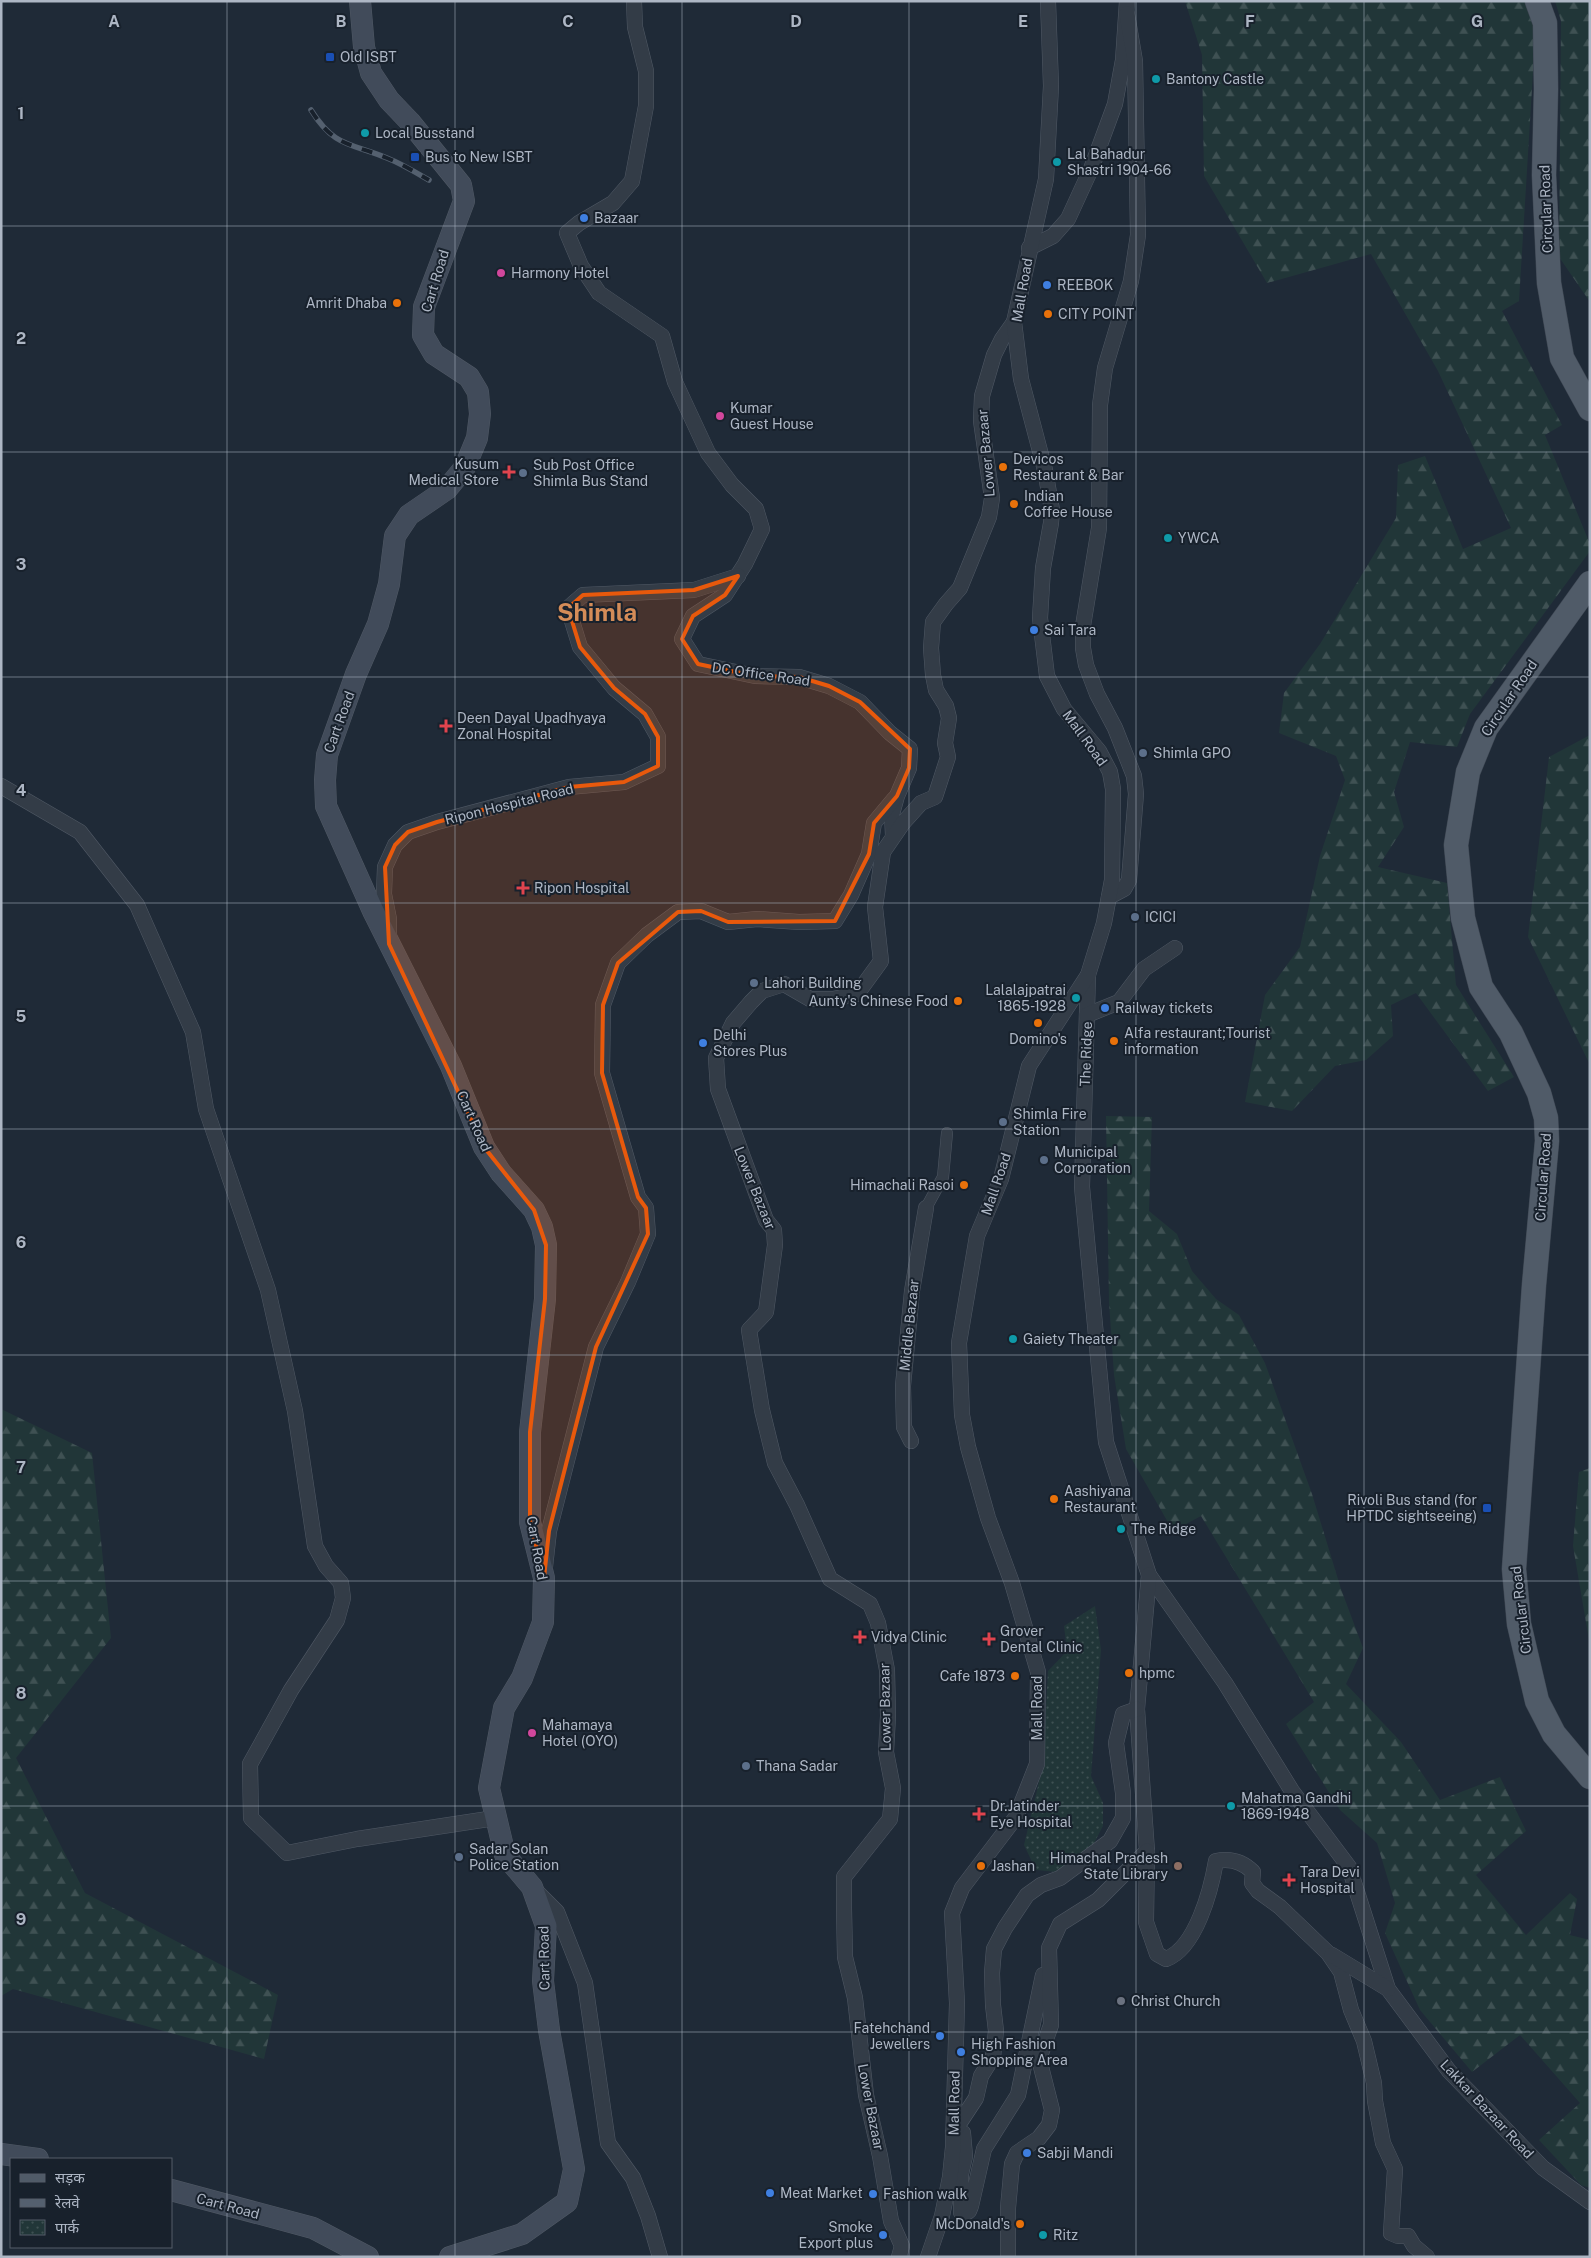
<svg xmlns="http://www.w3.org/2000/svg" width="1591" height="2258" font-family="'Public Sans','Noto Sans Devanagari',sans-serif">
	<style>
		.forest { fill: url(#forest-firs) }
		.park { fill: url(#park-dots) }
		.lines { fill: none; stroke-linecap: round; stroke-linejoin: round }
		.pedestrian-casing { stroke: #505965; stroke-width: 12 }
		.minor-casing { stroke: #505965; stroke-width: 16 }
		.secondary-casing { stroke: #505965; stroke-width: 22 }
		.primary-casing { stroke: #3c4551; stroke-width: 25 }
		.pedestrian { stroke: #333c47; stroke-width: 11 }
		.minor { stroke: #333c47; stroke-width: 15 }
		.secondary { stroke: #414b5a; stroke-width: 21 }
		.primary { stroke: #505b68; stroke-width: 24 }
		.rail-casing { stroke: #54606f; stroke-width: 5.5 }
		.rail { stroke: #18212c; stroke-width: 4; stroke-dasharray: 11; stroke-linecap: butt }
		.marked { fill: #e8590c; fill-opacity: 0.2; stroke: #e8590c; stroke-width: 4; stroke-linejoin: round }
		.grid { fill: none; stroke: #adb6c4; stroke-width: 1; stroke-opacity: 0.55 }
		.transit-dot { fill: #1a4fb4; stroke: #18212c; stroke-width: 2 }
		.culture-dot { fill: #0f9aa8; stroke: #18212c; stroke-width: 2 }
		.shop-dot { fill: #3f7fe0; stroke: #18212c; stroke-width: 2 }
		.hotel-dot { fill: #d1479c; stroke: #18212c; stroke-width: 2 }
		.food-dot { fill: #e8710a; stroke: #18212c; stroke-width: 2 }
		.health-dot { fill: #e0444e; stroke: #18212c; stroke-width: 2 }
		.service-dot { fill: #5c6f8a; stroke: #18212c; stroke-width: 2 }
		.education-dot { fill: #8d6e63; stroke: #18212c; stroke-width: 2 }
		.worship-dot { fill: #6b7280; stroke: #18212c; stroke-width: 2 }
		.labels { text-anchor: middle; dominant-baseline: central; stroke-width: 4; stroke-linejoin: round; paint-order: stroke }
		.poi-label { font-size: 14px; fill: #adb6c4; stroke: #18212c; text-anchor: start }
		.street-label { font-size: 14px; fill: #adb6c4; stroke: #18212c }
		.town-label { font-size: 24px; font-weight: bold; fill: #d48c58; stroke: #18212c }
		.grid-label { font-size: 16px; text-anchor: middle; font-weight: bold; fill: #adb6c4; stroke: #18212c; stroke-width: 4; stroke-linejoin: round; paint-order: stroke }
	</style>
	<defs>
		<pattern id="forest-firs" width="22" height="20" patternUnits="userSpaceOnUse" patternTransform="scale(1.25)"><rect width="22" height="20" fill="#213638"/><path d="M5 1l3.5 6h-7zM16 11l3.5 6h-7z" fill="#3f5153"/></pattern>
		<pattern id="park-dots" width="8" height="8" patternUnits="userSpaceOnUse" patternTransform="scale(1.25)"><rect width="8" height="8" fill="#213638"/><path d="M2 2h.1M6 6h.1" fill="none" stroke="#3f5153" stroke-width="1.8" stroke-linecap="round"/></pattern>
	</defs>
	<rect width="100%" height="100%" fill="#1f2a37"/>
	<g class="forest">
		<polygon points="1185,1 1530,1 1536,23 1519,301 1502,311 1562,425 1545,435 1590,544 1590,551 1470,714 1457,747 1410,742 1394,792 1404,827 1378,867 1447,883 1456,985 1514,1077 1488,1091 1416,993 1391,1005 1393,1036 1366,1060 1335,1066 1292,1111 1245,1102 1265,995 1300,947 1320,856 1345,780 1336,756 1279,733 1284,693 1320,644 1396,518 1398,465 1425,456 1463,549 1511,528 1438,371 1371,254 1267,283 1204,176 1202,55"/>
		<polygon points="1555,1 1590,1 1590,302 1559,257 1561,21"/>
		<polygon points="1590,735 1590,1065 1528,937 1549,757"/>
		<polygon points="1106,1116 1152,1117 1149,1211 1177,1234 1192,1271 1216,1299 1239,1315 1265,1363 1312,1494 1341,1589 1363,1648 1346,1684 1401,1742 1440,1800 1500,1777 1526,1831 1476,1875 1526,1935 1570,1893 1577,1899 1570,1935 1590,1940 1590,2188 1581,2185 1539,2140 1580,2103 1520,2035 1472,2072 1420,2010 1385,1933 1395,1903 1377,1843 1340,1810 1286,1724 1314,1702 1201,1516 1173,1531 1126,1449 1114,1375 1109,1302"/>
		<polygon points="1,1409 92,1453 111,1638 16,1758 85,1893 278,1995 264,2059 13,1989 1,1996"/>
		<polygon points="1590,1468 1590,1646 1573,1546 1579,1472"/>
	</g>
	<polygon class="park" points="1095,1606 1101,1650 1091,1776 1103,1803 1103,1826 1090,1851 1057,1872 1036,1870 1024,1845 1043,1765 1048,1671 1067,1651 1064,1626"/>
	<g class="lines">
		<g class="pedestrian-casing">
			<polyline id="pedestrian" points="926,1208 943,1177 947,1133"/>
		</g>
		<g class="minor-casing">
			<g id="minor">
				<polyline points="634,1 635,27 646,71 646,106 632,181 613,203 579,223 567,233 581,266 599,293 662,336 675,382 708,453 732,485 756,509 762,529 745,564 725,595 693,616 682,639 698,664 755,676 799,677 829,686 860,702 890,733 910,749 909,768 897,796 892,814 893,836"/>
				<polyline points="1029,248 1053,236 1068,219 1091,169 1115,104 1123,60 1127,1"/>
				<polyline points="1,786 80,832 137,905 193,1032 206,1109 268,1290 295,1411 315,1546 326,1566 341,1583 343,1598 337,1620 291,1690 250,1764 251,1818 287,1853 357,1839 495,1818"/>
				<polyline points="1109,897 1124,889 1129,880 1136,794 1134,776 1115,728 1097,694 1086,665 1083,648 1083,626 1099,528 1100,405 1105,368 1131,281 1138,235 1135,61 1127,14"/>
				<polyline points="389,939 389,919 384,894 385,867 395,845 408,832 437,822 569,787 624,782 658,766 658,737 645,714 614,688 580,647 568,608 583,595 694,590 738,576"/>
				<polyline points="1088,975 1082,1187 1106,1442 1149,1575 1225,1683 1292,1791 1349,1867 1388,1989 1449,2071 1543,2168 1590,2202"/>
				<polyline points="1087,1015 1119,1002 1144,969 1175,948"/>
				<polyline points="911,1441 904,1427 903,1386 912,1291 926,1208"/>
				<polyline points="545,1567 549,1531 596,1347 628,1282 648,1234 646,1208 638,1197 602,1073 603,1005 618,963 647,935 678,912 701,911 728,922 757,919 799,922 835,921 851,895 869,854 874,823 894,799"/>
				<path d="M1149,1575l-12,134 10,142 -1,71 11,32 9,5c30,-11 45,-69 50,-98 15,-3 27,1 37,11l-1,11 6,8 22,16 48,46 13,19 10,38 13,31 10,42 1,18 8,42 12,26 -4,64 7,3h10l6,10 13,11"/>
				<polyline points="535,1890 557,1912 585,1983 608,2143 633,2178 648,2216 660,2257"/>
				<polyline points="1332,1955 1388,1989"/>
				<polyline points="956,2129 963,2133 965,2156 961,2174 961,2212 965,2213 969,2211 971,2206 984,2149 1018,2095 1043,1975"/>
				<polyline points="953,2133 976,2098 981,2076 993,2057 996,2031 993,2005 992,1973 994,1949 1005,1928 1027,1895 1041,1885 1060,1878 1110,1841 1123,1818 1123,1793 1116,1743 1123,1714 1137,1709"/>
				<polyline points="899,2257 902,2246 891,2221 880,2156 866,2095 855,1998 845,1957 844,1908 844,1877 890,1819 893,1788 886,1752 888,1716 887,1670 878,1623 870,1604 830,1579 797,1505 775,1463 762,1410 749,1330 766,1312 775,1245 774,1230 766,1220 718,1089 716,1058 733,1023 751,1002 762,991 784,984 810,999 833,999 857,994 881,961 875,907 883,852 903,823 921,803 935,797 948,757 945,743 949,718 946,706 936,690 933,675 931,648 933,622 946,604 960,588 989,517 992,498 981,421 982,396 994,355 1002,339 1014,322"/>
				<polyline points="928,2257 942,2216 950,2177 953,2147 957,2003 952,1913 962,1888 1016,1817 1037,1764 1038,1672 1012,1583 988,1518 968,1447 962,1415 959,1343 977,1236 1001,1179 1029,1066 1088,975 1104,923 1112,880 1113,789 1110,772 1099,751 1064,709 1047,676 1040,618 1043,568 1051,523 1052,510 1045,470 1021,379 1014,322 1046,179 1051,86 1048,1"/>
				<polyline points="1008,2257 1008,2208 1012,2164 1017,2153 1039,2138 1049,2125 1052,2110 1039,2059 1051,2025 1049,1948 1060,1924 1098,1900 1147,1851"/>
			</g>
		</g>
		<g class="secondary-casing">
			<g id="secondary">
				<polyline points="360,1 364,47 371,73 389,100 410,122 461,185 464,201 424,307 423,335 434,354 469,377 478,392 480,414 477,438 465,467 447,489 409,515 395,536 389,584 378,624 356,674 327,755 325,780 326,806 373,911 451,1066 484,1147 501,1173 534,1210 542,1227 546,1245 545,1299 530,1432 530,1522 544,1578 543,1622 522,1678 504,1708 489,1788 505,1855 532,1887 546,1926 543,1981 549,2030 574,2169 567,2202 522,2234 450,2257"/>
				<polyline points="1,2154 38,2159"/>
				<polyline points="171,2190 313,2228 368,2257"/>
			</g>
		</g>
		<g class="primary-casing">
			<g id="primary">
				<polyline points="1537,1 1545,23 1546,89 1544,175 1549,283 1562,358 1590,409"/>
				<polyline points="1590,583 1486,728 1468,772 1456,845 1463,918 1481,987 1511,1033 1539,1093 1546,1118 1547,1141 1534,1285 1514,1569 1519,1624 1537,1701 1554,1734 1590,1777"/>
			</g>
		</g>
		<use href="#pedestrian" class="pedestrian"/>
		<use href="#minor" class="minor"/>
		<use href="#secondary" class="secondary"/>
		<use href="#primary" class="primary"/>
		<g class="rail-casing">
			<path id="rail" d="M311,110c23,37 39,33 76,48 15,6 28,14 42,22"/>
		</g>
		<use href="#rail" class="rail"/>
	</g>
	<path class="marked" d="M738,576l-13,19 -32,21 -11,23 16,25 57,12 44,1 30,9 31,16 50,47 -1,19 -12,28 -23,27 -5,31 -34,67 -107,1 -27,-11 -23,1 -60,51 -15,42 -1,68 36,124 8,11 2,26 -52,113 -47,184 -5,47 -14,-56v-90l15,-133 1,-54 -12,-35 -50,-63 -95,-203 -4,-77 10,-22 13,-13 29,-10 132,-35 55,-5 34,-16v-29l-13,-23 -31,-26 -34,-41 -12,-39 15,-13 111,-5z"/>
	<path class="grid" d="M227,1v2256M455,1v2256M682,1v2256M909,1v2256M1136,1v2256M1364,1v2256M1,226h1589M1,452h1589M1,677h1589M1,903h1589M1,1129h1589M1,1355h1589M1,1581h1589M1,1806h1589M1,2032h1589"/>
	<g class="transit-dot">
		<rect x="325" y="52" width="10" height="10" rx="2.5"/>
		<rect x="410" y="152" width="10" height="10" rx="2.5"/>
		<rect x="1482" y="1503" width="10" height="10" rx="2.5"/>
	</g>
	<g class="culture-dot">
		<circle cx="1156" cy="79" r="5"/>
		<circle cx="365" cy="133" r="5"/>
		<circle cx="1057" cy="162" r="5"/>
		<circle cx="1168" cy="538" r="5"/>
		<circle cx="1076" cy="998" r="5"/>
		<circle cx="1013" cy="1339" r="5"/>
		<circle cx="1121" cy="1529" r="5"/>
		<circle cx="1231" cy="1806" r="5"/>
		<circle cx="1043" cy="2235" r="5"/>
	</g>
	<g class="shop-dot">
		<circle cx="584" cy="218" r="5"/>
		<circle cx="1047" cy="285" r="5"/>
		<circle cx="1034" cy="630" r="5"/>
		<circle cx="1105" cy="1008" r="5"/>
		<circle cx="703" cy="1043" r="5"/>
		<circle cx="940" cy="2036" r="5"/>
		<circle cx="961" cy="2052" r="5"/>
		<circle cx="1027" cy="2153" r="5"/>
		<circle cx="770" cy="2193" r="5"/>
		<circle cx="873" cy="2194" r="5"/>
		<circle cx="883" cy="2235" r="5"/>
	</g>
	<g class="hotel-dot">
		<circle cx="501" cy="273" r="5"/>
		<circle cx="720" cy="416" r="5"/>
		<circle cx="532" cy="1733" r="5"/>
	</g>
	<g class="food-dot">
		<circle cx="397" cy="303" r="5"/>
		<circle cx="1048" cy="314" r="5"/>
		<circle cx="1003" cy="467" r="5"/>
		<circle cx="1014" cy="504" r="5"/>
		<circle cx="958" cy="1001" r="5"/>
		<circle cx="1038" cy="1023" r="5"/>
		<circle cx="1114" cy="1041" r="5"/>
		<circle cx="964" cy="1185" r="5"/>
		<circle cx="1054" cy="1499" r="5"/>
		<circle cx="1129" cy="1673" r="5"/>
		<circle cx="1015" cy="1676" r="5"/>
		<circle cx="981" cy="1866" r="5"/>
		<circle cx="1020" cy="2224" r="5"/>
	</g>
	<g class="health-dot">
		<path d="M506.5 464.5h5v5h5v5h-5v5h-5v-5h-5v-5h5z"/>
		<path d="M443.5 718.5h5v5h5v5h-5v5h-5v-5h-5v-5h5z"/>
		<path d="M520.5 880.5h5v5h5v5h-5v5h-5v-5h-5v-5h5z"/>
		<path d="M857.5 1629.5h5v5h5v5h-5v5h-5v-5h-5v-5h5z"/>
		<path d="M986.5 1631.5h5v5h5v5h-5v5h-5v-5h-5v-5h5z"/>
		<path d="M976.5 1806.5h5v5h5v5h-5v5h-5v-5h-5v-5h5z"/>
		<path d="M1286.5 1872.5h5v5h5v5h-5v5h-5v-5h-5v-5h5z"/>
	</g>
	<g class="service-dot">
		<circle cx="523" cy="473" r="5"/>
		<circle cx="1143" cy="753" r="5"/>
		<circle cx="1135" cy="917" r="5"/>
		<circle cx="754" cy="983" r="5"/>
		<circle cx="1003" cy="1122" r="5"/>
		<circle cx="1044" cy="1160" r="5"/>
		<circle cx="746" cy="1766" r="5"/>
		<circle cx="459" cy="1857" r="5"/>
	</g>
	<circle class="education-dot" cx="1178" cy="1866" r="5"/>
	<circle class="worship-dot" cx="1121" cy="2001" r="5"/>
	<g class="labels">
		<g class="poi-label">
			<text x="340" y="57">Old ISBT</text>
			<text x="1166" y="79">Bantony Castle</text>
			<text x="375" y="133">Local Busstand</text>
			<text x="1067" y="154">Lal Bahadur<tspan x="1067" dy="16">Shastri 1904-66</tspan></text>
			<text x="425" y="157">Bus to New ISBT</text>
			<text x="594" y="218">Bazaar</text>
			<text x="511" y="273">Harmony Hotel</text>
			<text x="1057" y="285">REEBOK</text>
			<text x="387" y="303" text-anchor="end">Amrit Dhaba</text>
			<text x="1058" y="314">CITY POINT</text>
			<text x="730" y="408">Kumar<tspan x="730" dy="16">Guest House</tspan></text>
			<text x="1013" y="459">Devicos<tspan x="1013" dy="16">Restaurant &amp; Bar</tspan></text>
			<text x="499" y="464" text-anchor="end">Kusum<tspan x="499" dy="16">Medical Store</tspan></text>
			<text x="533" y="465">Sub Post Office<tspan x="533" dy="16">Shimla Bus Stand</tspan></text>
			<text x="1024" y="496">Indian<tspan x="1024" dy="16">Coffee House</tspan></text>
			<text x="1178" y="538">YWCA</text>
			<text x="1044" y="630">Sai Tara</text>
			<text x="457" y="718">Deen Dayal Upadhyaya<tspan x="457" dy="16">Zonal Hospital</tspan></text>
			<text x="1153" y="753">Shimla GPO</text>
			<text x="534" y="888">Ripon Hospital</text>
			<text x="1145" y="917">ICICI</text>
			<text x="764" y="983">Lahori Building</text>
			<text x="1066" y="990" text-anchor="end">Lalalajpatrai<tspan x="1066" dy="16">1865-1928</tspan></text>
			<text x="948" y="1001" text-anchor="end">Aunty's Chinese Food</text>
			<text x="1115" y="1008">Railway tickets</text>
			<text x="1124" y="1033">Alfa restaurant;Tourist<tspan x="1124" dy="16">information</tspan></text>
			<text x="713" y="1035">Delhi<tspan x="713" dy="16">Stores Plus</tspan></text>
			<text x="1038" y="1039" text-anchor="middle">Domino's</text>
			<text x="1013" y="1114">Shimla Fire<tspan x="1013" dy="16">Station</tspan></text>
			<text x="1054" y="1152">Municipal<tspan x="1054" dy="16">Corporation</tspan></text>
			<text x="954" y="1185" text-anchor="end">Himachali Rasoi</text>
			<text x="1023" y="1339">Gaiety Theater</text>
			<text x="1064" y="1491">Aashiyana<tspan x="1064" dy="16">Restaurant</tspan></text>
			<text x="1477" y="1500" text-anchor="end">Rivoli Bus stand (for<tspan x="1477" dy="16">HPTDC sightseeing)</tspan></text>
			<text x="1131" y="1529">The Ridge</text>
			<text x="1000" y="1631">Grover<tspan x="1000" dy="16">Dental Clinic</tspan></text>
			<text x="871" y="1637">Vidya Clinic</text>
			<text x="1139" y="1673">hpmc</text>
			<text x="1005" y="1676" text-anchor="end">Cafe 1873</text>
			<text x="542" y="1725">Mahamaya<tspan x="542" dy="16">Hotel (OYO)</tspan></text>
			<text x="756" y="1766">Thana Sadar</text>
			<text x="1241" y="1798">Mahatma Gandhi<tspan x="1241" dy="16">1869-1948</tspan></text>
			<text x="990" y="1806">Dr.Jatinder<tspan x="990" dy="16">Eye Hospital</tspan></text>
			<text x="469" y="1849">Sadar Solan<tspan x="469" dy="16">Police Station</tspan></text>
			<text x="1168" y="1858" text-anchor="end">Himachal Pradesh<tspan x="1168" dy="16">State Library</tspan></text>
			<text x="991" y="1866">Jashan</text>
			<text x="1300" y="1872">Tara Devi<tspan x="1300" dy="16">Hospital</tspan></text>
			<text x="1131" y="2001">Christ Church</text>
			<text x="930" y="2028" text-anchor="end">Fatehchand<tspan x="930" dy="16">Jewellers</tspan></text>
			<text x="971" y="2044">High Fashion<tspan x="971" dy="16">Shopping Area</tspan></text>
			<text x="1037" y="2153">Sabji Mandi</text>
			<text x="780" y="2193">Meat Market</text>
			<text x="883" y="2194">Fashion walk</text>
			<text x="1010" y="2224" text-anchor="end">McDonald's</text>
			<text x="873" y="2227" text-anchor="end">Smoke<tspan x="873" dy="16">Export plus</tspan></text>
			<text x="1053" y="2235">Ritz</text>
		</g>
		<g class="street-label">
			<text transform="translate(1546 209) rotate(-92)">Circular Road</text>
			<text transform="translate(435 281) rotate(-73)">Cart Road</text>
			<text transform="translate(1022 290) rotate(-80)">Mall Road</text>
			<text transform="translate(986 453) rotate(-95)">Lower Bazaar</text>
			<text transform="translate(761 674) rotate(8)">DC Office Road</text>
			<text transform="translate(1509 698) rotate(-56)">Circular Road</text>
			<text transform="translate(339 722) rotate(-70)">Cart Road</text>
			<text transform="translate(1085 738) rotate(54)">Mall Road</text>
			<text transform="translate(509 804) rotate(-14)">Ripon Hospital Road</text>
			<text transform="translate(1086 1054) rotate(-88)">The Ridge</text>
			<text transform="translate(474 1121) rotate(66)">Cart Road</text>
			<text transform="translate(1543 1177) rotate(-86)">Circular Road</text>
			<text transform="translate(996 1184) rotate(-71)">Mall Road</text>
			<text transform="translate(755 1188) rotate(68)">Lower Bazaar</text>
			<text transform="translate(909 1325) rotate(-84)">Middle Bazaar</text>
			<text transform="translate(537 1548) rotate(80)">Cart Road</text>
			<text transform="translate(1521 1610) rotate(-97)">Circular Road</text>
			<text transform="translate(885 1707) rotate(-91)">Lower Bazaar</text>
			<text transform="translate(1037 1708) rotate(-90)">Mall Road</text>
			<text transform="translate(544 1958) rotate(-91)">Cart Road</text>
			<text transform="translate(954 2103) rotate(-89)">Mall Road</text>
			<text transform="translate(871 2107) rotate(79)">Lower Bazaar</text>
			<text transform="translate(1487 2109) rotate(47)">Lakkar Bazaar Road</text>
			<text transform="translate(228 2206) rotate(15)">Cart Road</text>
		</g>
		<g class="town-label">
			<text x="597" y="612">Shimla</text>
		</g>
	</g>
	<g class="grid-label">
		<text x="114" y="27">A</text>
		<text x="341" y="27">B</text>
		<text x="568" y="27">C</text>
		<text x="796" y="27">D</text>
		<text x="1023" y="27">E</text>
		<text x="1250" y="27">F</text>
		<text x="1477" y="27">G</text>
		<text x="21" y="119">1</text>
		<text x="21" y="344">2</text>
		<text x="21" y="570">3</text>
		<text x="21" y="796">4</text>
		<text x="21" y="1022">5</text>
		<text x="21" y="1248">6</text>
		<text x="21" y="1473">7</text>
		<text x="21" y="1699">8</text>
		<text x="21" y="1925">9</text>
	</g>
	<rect width="1591" height="2258" fill="none" stroke="#adb6c4" stroke-width="5"/>
	<rect x="10" y="2158" width="162" height="90" fill="#18212c" stroke="#545d69"/>
	<rect x="20" y="2174" width="25" height="8" fill="#505b68" stroke="#545d69"/>
	<text x="55" y="2183" font-size="15" fill="#adb6c4">सड़क</text>
	<rect x="20" y="2199" width="25" height="8" fill="#54606f" stroke="#545d69"/>
	<text x="55" y="2208" font-size="15" fill="#adb6c4">रेलवे</text>
	<rect x="20" y="2220" width="25" height="15" fill="url(#park-dots)" stroke="#545d69"/>
	<text x="55" y="2233" font-size="15" fill="#adb6c4">पार्क</text>
</svg>
